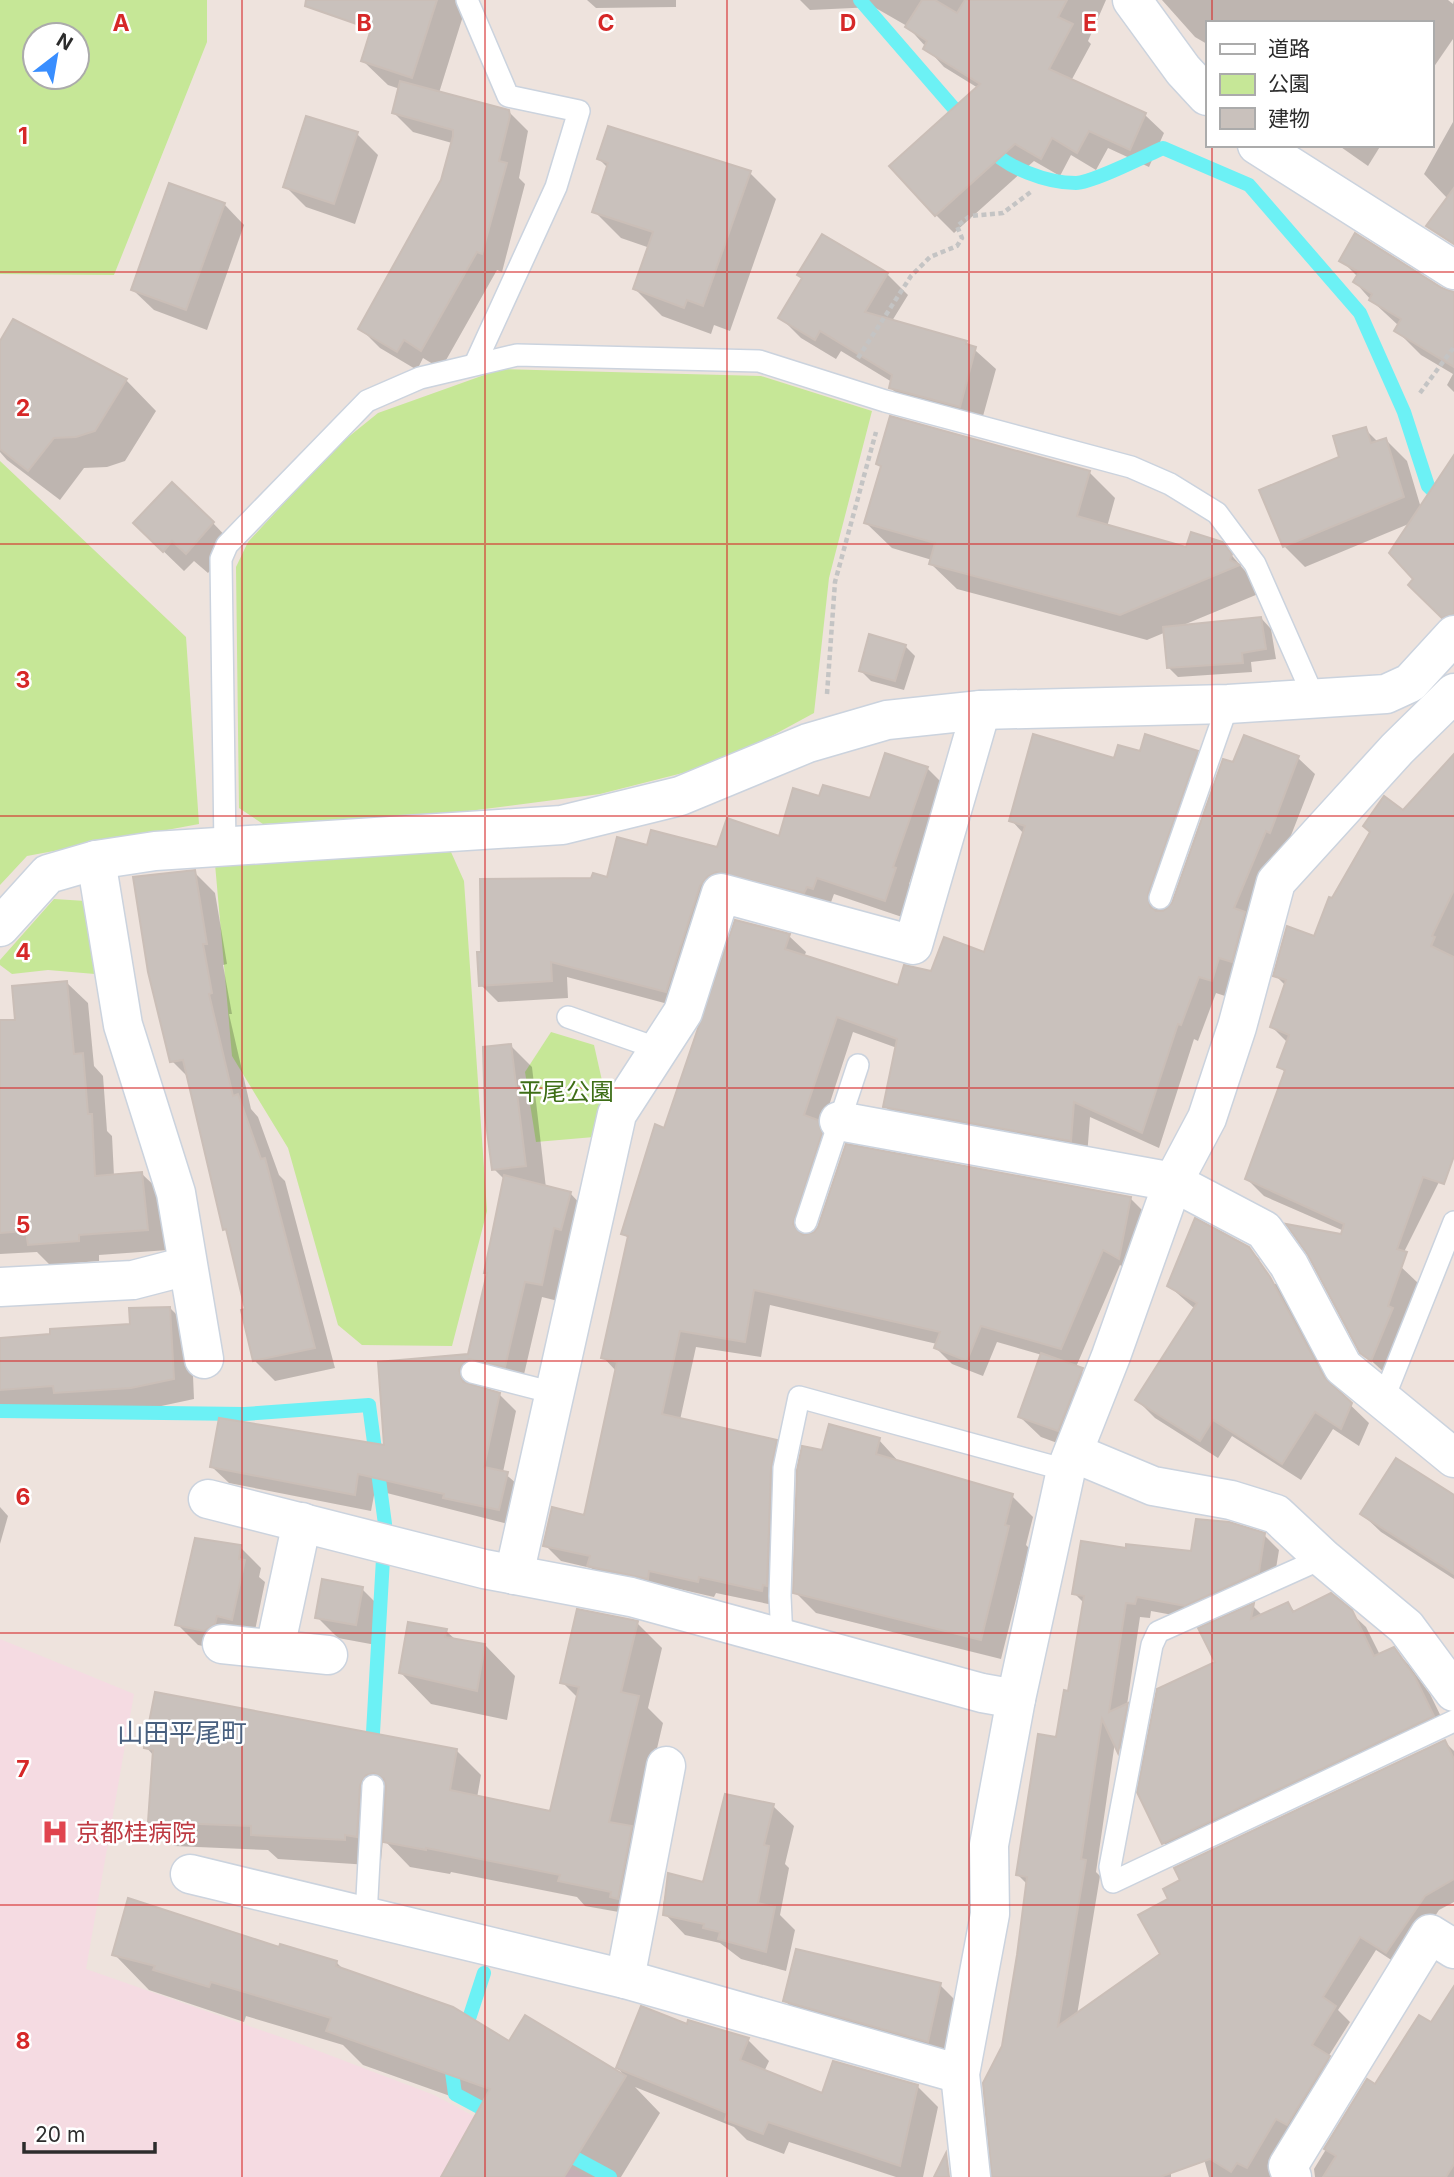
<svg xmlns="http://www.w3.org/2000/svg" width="1454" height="2177" font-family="Inter,'Noto Sans JP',sans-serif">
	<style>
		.medical { fill: #f5dbe2 }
		.green { fill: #c6e797; fill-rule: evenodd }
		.shadow { fill: #0003 }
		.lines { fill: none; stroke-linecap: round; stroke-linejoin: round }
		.stream { stroke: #6cf1f5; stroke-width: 14 }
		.building { fill: #c9c1bc; stroke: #cabeb7; stroke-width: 2 }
		.lane-casing { stroke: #cbd3de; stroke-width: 24 }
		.street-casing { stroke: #cbd3de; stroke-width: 41 }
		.path { stroke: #c4c4c4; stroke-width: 4.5; stroke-dasharray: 5 3.5; stroke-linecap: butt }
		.lane { stroke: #fff; stroke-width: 21 }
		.street { stroke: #fff; stroke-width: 38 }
		.grid { fill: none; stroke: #d62828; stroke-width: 2; stroke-opacity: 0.55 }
		.labels { text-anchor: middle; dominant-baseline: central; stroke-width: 5; stroke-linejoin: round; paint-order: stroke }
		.park-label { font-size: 24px; fill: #3e6e17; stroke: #fff }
		.health-label { font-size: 24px; fill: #be3a42; stroke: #fff; text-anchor: start }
		.neighbourhood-label { font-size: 26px; fill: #49607f; stroke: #fff }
		.grid-label { font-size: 23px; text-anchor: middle; font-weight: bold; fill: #d62828; stroke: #fff; stroke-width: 5; stroke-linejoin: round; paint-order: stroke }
	</style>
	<rect width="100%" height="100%" fill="#eee3dd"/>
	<polygon class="medical" points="0,1639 134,1694 86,1969 295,2042 434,2095 589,2177 0,2177"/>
	<g class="green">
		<path d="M0,0h207v42l-93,233 -114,-1zM77,35v42h-42v-42z"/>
		<polygon points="501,369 761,376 872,411 829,578 814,713 722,763 600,794 461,812 263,824 239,808 236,567 248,542 336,447 378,413"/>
		<polygon points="0,461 186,637 199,824 27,856 0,885"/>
		<polygon points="451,852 464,881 487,1211 452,1346 362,1345 338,1325 288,1148 232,1056 215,864"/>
		<polygon points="54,899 86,901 95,974 48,970 12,974 0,965 0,960"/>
		<polygon points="551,1032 594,1045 605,1094 594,1137 536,1142 525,1072"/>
	</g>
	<g class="shadow">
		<polygon points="368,0 468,0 439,93 508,111 528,131 519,178 525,184 502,272 497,270 441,369 423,358 417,370 380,348 361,329 443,180 452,143 413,132 394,113 400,89 388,85 363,61 371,35 361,24"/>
		<polygon points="587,0 676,0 676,7 596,8"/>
		<polygon points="800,0 1106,0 1088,41 1091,44 1071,81 1145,115 1164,133 1149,167 1108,148 1096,170 1071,155 1060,176 1034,161 954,233 936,215 978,88 944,67 907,26 874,7 810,10"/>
		<polygon points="1162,0 1448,0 1453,4 1454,0 1454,238 1448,199 1424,174 1453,122 1453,39 1431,71 1431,23 1207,23 1207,44 1195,37"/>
		<polygon points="357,134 378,155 355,224 306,207 285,186"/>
		<polygon points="1338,145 1381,145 1368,166"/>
		<polygon points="599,159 750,173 776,199 730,331 714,325 711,334 662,316 635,289 650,248 621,238 594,211 608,168"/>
		<polygon points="224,204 244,225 207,330 154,310 133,290"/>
		<polygon points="1341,260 1454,305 1454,392 1447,385 1453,374 1421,355 1397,331 1399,326 1371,300 1355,282 1358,277"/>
		<polygon points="887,274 908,295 892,321 966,342 996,369 980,427 912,409 891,388 892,382 841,351 836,359 801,338 780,317 803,279"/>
		<polygon points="0,344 126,380 156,411 125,461 107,467 84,468 60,500 7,460 0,452"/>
		<polygon points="1365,429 1378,442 1386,440 1407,461 1421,508 1454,458 1454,618 1434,598 1411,523 1305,567 1284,546 1341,458"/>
		<polygon points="878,464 1089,472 1115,498 1107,527 1187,550 1222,544 1263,592 1181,626 1261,618 1271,629 1276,659 1251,662 1252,672 1178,677 1168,667 1166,632 1147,640 957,589 931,564 932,560 892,548 866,523 882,468"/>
		<polygon points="213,523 233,544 208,573 194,561 184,571 156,544"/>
		<polygon points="905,646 915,656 904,690 871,681 861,671"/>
		<polygon points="1197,752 1213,769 1162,914 1174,903 1234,764 1298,758 1315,774 1228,997 1216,993 1198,1041 1194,1039 1159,1148 1090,1117 1087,1157 901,1123 885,1106 897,1048 853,1032 822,1127 837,1151 809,1236 1130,1198 1147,1215 1135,1274 1120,1265 1076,1367 1103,1390 1079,1451 1041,1437 1020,1417 1042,1355 997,1342 983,1376 952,1364 936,1348 937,1344 770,1305 761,1357 696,1347 680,1420 776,1442 792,1458 778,1606 716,1593 714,1597 666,1586 664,1594 606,1582 591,1568 561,1561 545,1545 586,1517 616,1371 603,1357 629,1239 623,1233 665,1130 789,936 806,952 804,957 899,987 985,954 1024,834 1011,820 1115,760 1141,753"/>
		<polygon points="1454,756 1454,1152 1398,1264 1418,1283 1388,1376 1362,1352 1344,1231 1264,1196 1247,1179 1286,1073 1279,1066 1288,1043 1272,1027 1286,986 1275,975 1315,938 1333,900 1403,812"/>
		<polygon points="927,768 944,785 909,884 912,886 902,917 834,894 830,905 744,888 683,1008 567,977 568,998 498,1002 481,985 648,847 718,850 780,838 820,799 871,800"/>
		<polygon points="194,872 215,893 227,964 223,965 232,1014 229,1014 251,1109 258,1117 279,1175 285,1181 335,1368 275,1381 254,1360 247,1310 190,1079 172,1061"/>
		<polygon points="67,983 88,1003 94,1066 103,1076 107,1131 112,1136 114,1176 142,1174 163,1194 168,1250 99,1255 99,1261 50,1265 37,1252 0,1254 0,1022 17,1021"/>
		<polygon points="511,1046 532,1067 546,1188 570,1193 586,1210 558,1301 542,1297 522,1383 486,1375 475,1387 499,1394 516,1411 503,1472 524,1490 516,1526 375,1490 371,1511 229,1483 212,1467 386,1447 469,1356 488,1275 486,1272 505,1180 494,1169"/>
		<polygon points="1248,1248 1260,1260 1256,1260 1274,1285 1277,1283 1263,1263 1288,1297 1339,1394 1369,1423 1359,1446 1333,1429 1301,1480 1232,1436 1218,1458 1155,1418 1137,1400 1195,1309 1169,1286"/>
		<polygon points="170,1308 191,1329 194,1399 152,1408 76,1413 70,1407 8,1411 0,1405 0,1340 132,1326"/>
		<polygon points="879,1440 900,1463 1012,1496 1033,1517 1026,1545 1029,1548 1001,1659 816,1613 795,1592 823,1452"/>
		<polygon points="1454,1497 1454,1579 1381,1532 1362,1514"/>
		<polygon points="0,1507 8,1516 0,1544"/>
		<polygon points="1264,1535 1279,1550 1273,1587 1200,1620 1151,1611 1150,1618 1140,1617 1127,1705 1142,1720 1133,1765 1115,1742 1096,1872 1100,1876 1077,2015 1445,1742 1454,1751 1454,1902 1439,1910 1402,1967 1376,1950 1338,2010 1350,2022 1328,2057 1343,2072 1282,2177 1209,2177 1171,2041 1171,2177 994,2177 1004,2047 1028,1885 1018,1875 1070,1693 1084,1603 1074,1593 1127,1550 1192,1553"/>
		<polygon points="240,1547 261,1568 259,1577 265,1582 253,1640 226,1651 198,1645 177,1624"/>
		<polygon points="362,1589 383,1610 376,1645 338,1638 317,1617"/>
		<polygon points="1288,1604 1296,1613 1350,1612 1366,1627 1380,1655 1393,1649 1408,1664 1430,1694 1448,1731 1179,1858 1164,1843 1139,1792 1253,1606 1263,1616"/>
		<polygon points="637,1623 662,1648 648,1708 663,1723 637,1833 630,1914 585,1906 577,1897 451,1872 450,1874 410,1867 383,1839 381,1861 369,1859 369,1865 278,1859 268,1850 174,1846 150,1821 154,1756 146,1747 456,1750 481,1775 477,1798 551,1813 578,1698 562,1682"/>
		<polygon points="446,1631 456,1640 485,1645 515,1676 507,1720 431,1704 401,1673"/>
		<polygon points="773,1806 794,1826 785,1864 789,1868 780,1915 795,1930 786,1971 741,1959 720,1943 685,1935 665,1914 663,1905 669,1876 705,1884"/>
		<polygon points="281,1949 336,1962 345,1971 510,2043 525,2017 626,2078 618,2068 688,2026 748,2040 769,2061 764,2072 823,2095 917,2086 938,2107 923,2177 896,2177 789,2142 784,2154 747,2140 734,2127 635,2087 660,2113 621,2177 443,2177 481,2107 363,2065 343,2045 246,2016 244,2022 149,1990 114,1954"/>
		<polygon points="940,1985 961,2006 948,2062 806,2021 785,2001"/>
		<polygon points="1454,1990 1454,2177 1315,2177 1314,2169 1367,2082 1375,2086 1432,2025"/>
	</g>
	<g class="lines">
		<g class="stream">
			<polyline points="860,0 964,120"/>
			<path d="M987,146c19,22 60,37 89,37 16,0 69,-27 87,-35l86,37 111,128 44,99 24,74 26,25"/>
			<polyline points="0,1411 245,1414 369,1405 385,1524 372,1750"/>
			<polyline points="464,2034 484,1973"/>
			<polyline points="456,2057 452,2072 455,2094 496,2116"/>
			<polyline points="560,2150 610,2177"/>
		</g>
	</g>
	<g class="building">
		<polygon points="306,0 437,0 412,78 361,61 371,29 305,6"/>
		<polygon points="922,0 935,0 957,13 965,0 1067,0 1058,17 1073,24 1049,69 1146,113 1130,150 1089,131 1077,153 1052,138 1041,159 1015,144 935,216 889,166 980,84 923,49 927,41 905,27"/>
		<polygon points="400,81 509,110 510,116 499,161 507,163 482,254 477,252 421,351 404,340 397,352 358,329 441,180 453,136 453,130 392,113"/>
		<polygon points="306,116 358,132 334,204 283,187"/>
		<polygon points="608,126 751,171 703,306 687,300 684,308 633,289 653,232 592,212 608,163 597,159"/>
		<polygon points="169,183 225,203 186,310 131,290"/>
		<polygon points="1454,188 1454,244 1426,226"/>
		<polygon points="1355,233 1442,288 1454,292 1454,367 1394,331 1401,319 1369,300 1372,294 1353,282 1359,272 1339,261"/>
		<polygon points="822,234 888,273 865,312 967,341 966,344 976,347 960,407 889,388 892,375 820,331 815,340 778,318 802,278 797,275"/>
		<polygon points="13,319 127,379 95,431 76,437 54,438 28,471 0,449 0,341"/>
		<polygon points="890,416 1090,471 1077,516 1186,547 1191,532 1223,542 1232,554 1230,560 1240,565 1120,615 929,564 935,543 864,523 881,466 876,464"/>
		<polygon points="1366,427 1371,443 1386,438 1404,497 1283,547 1259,490 1339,457 1333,436"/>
		<polygon points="1454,455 1454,614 1442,618 1408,585 1413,579 1389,553"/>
		<polygon points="172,482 214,522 186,554 172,541 163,552 133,523"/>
		<polygon points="1261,617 1266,649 1242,653 1243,663 1167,668 1163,627"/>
		<polygon points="869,634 906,645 895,681 859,671"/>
		<polygon points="1033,734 1114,758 1118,745 1140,751 1145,734 1198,751 1148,894 1150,906 1156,911 1163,911 1172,903 1223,759 1233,762 1244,735 1299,756 1270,833 1266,831 1234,908 1245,912 1232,962 1219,958 1212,981 1199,977 1181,1025 1178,1024 1142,1133 1074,1102 1071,1141 883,1107 897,1039 837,1017 804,1115 818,1120 822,1133 793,1224 803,1235 814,1232 818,1227 846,1144 1131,1197 1119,1259 1103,1250 1061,1349 981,1326 967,1361 934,1348 940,1332 754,1290 745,1342 680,1331 662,1414 777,1440 771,1468 767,1586 763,1585 762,1591 699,1577 698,1582 649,1571 648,1579 587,1566 590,1556 543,1546 552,1507 584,1515 617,1362 601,1358 628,1236 621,1234 655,1124 664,1128 735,920 790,934 785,949 898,985 904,965 931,971 944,937 984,952 1025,826 1009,821"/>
		<polygon points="885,753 928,767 893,867 896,868 885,901 817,878 813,889 807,887 804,893 716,872 707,877 700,886 666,992 551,962 552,981 479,986 477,952 481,952 480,879 591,878 593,873 607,877 617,837 647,845 651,830 717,847 727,818 779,836 793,788 819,796 823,785 870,798"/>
		<polygon points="1454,754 1454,890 1432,936 1435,937 1431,946 1454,957 1454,1156 1444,1184 1423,1177 1397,1249 1407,1252 1388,1306 1393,1308 1371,1361 1360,1353 1308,1255 1286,1224 1341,1234 1344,1224 1245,1179 1285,1070 1277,1067 1289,1035 1270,1027 1286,980 1273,976 1287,926 1314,936 1329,897 1332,898 1370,832 1363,826 1384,796 1403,810"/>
		<polygon points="195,870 207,944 203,944 212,993 209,994 233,1096 238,1094 261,1159 265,1158 315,1348 253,1361 241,1310 245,1309 226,1229 223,1230 183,1060 170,1062 148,972 133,877"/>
		<polygon points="67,981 74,1054 83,1053 88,1114 92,1114 95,1176 142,1172 148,1230 79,1235 79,1241 28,1245 26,1231 0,1233 0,1020 15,1020 12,986"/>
		<polygon points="511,1044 526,1166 492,1170 485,1115 483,1047"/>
		<polygon points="504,1175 571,1192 561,1230 554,1228 542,1285 525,1282 505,1367 469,1359 459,1369 463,1382 500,1393 484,1467 508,1472 499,1510 443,1498 444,1494 358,1474 355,1495 210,1467 219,1418 384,1445 378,1362 468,1354 487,1273 484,1273"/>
		<polygon points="1195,1218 1249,1247 1270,1277 1324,1377 1352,1403 1341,1429 1315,1412 1282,1464 1213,1420 1200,1441 1135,1400 1197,1303 1167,1286"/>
		<polygon points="170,1307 174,1379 131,1388 54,1393 53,1386 0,1390 0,1338 50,1334 50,1329 130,1324 129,1308"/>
		<polygon points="1041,1353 1083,1368 1058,1431 1018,1417"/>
		<polygon points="829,1424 880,1438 876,1454 1013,1494 1005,1525 1009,1526 981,1640 793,1593 797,1470 802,1446 822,1450"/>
		<polygon points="1396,1458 1454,1495 1454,1574 1360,1514"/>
		<polygon points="1196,1519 1229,1522 1265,1533 1259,1572 1185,1606 1137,1597 1135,1604 1126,1603 1109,1712 1128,1703 1118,1753 1102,1719 1081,1859 1086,1860 1058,2026 1160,1954 1138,1915 1168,1899 1163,1889 1180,1880 1174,1868 1445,1740 1454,1759 1454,1879 1425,1896 1386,1953 1360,1937 1323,1997 1336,2006 1312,2045 1330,2056 1287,2125 1276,2119 1247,2168 1237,2163 1231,2172 1210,2159 1160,2177 992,2177 983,2083 1002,2046 1017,1955 1027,1877 1016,1875 1038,1734 1056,1737 1064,1690 1068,1691 1084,1596 1072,1594 1081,1541 1126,1548 1126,1544 1191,1551"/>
		<polygon points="195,1538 241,1545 239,1559 245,1560 232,1620 217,1616 215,1624 204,1631 175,1625"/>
		<polygon points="322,1579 363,1587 356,1625 315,1618"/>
		<polygon points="1331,1593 1352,1610 1374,1656 1394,1647 1415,1677 1434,1716 1162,1844 1137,1792 1157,1689 1215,1662 1198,1628 1254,1603 1251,1619 1288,1602 1293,1612"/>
		<polygon points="577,1609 638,1621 621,1692 639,1696 609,1822 632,1826 618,1899 610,1897 611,1892 558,1881 560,1875 426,1848 426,1850 383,1842 386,1786 384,1779 374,1773 366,1775 360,1785 357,1837 345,1835 345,1840 251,1835 251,1826 148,1822 153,1750 144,1748 155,1692 457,1749 450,1790 550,1811 579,1687 560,1683"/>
		<polygon points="408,1622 447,1629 445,1637 485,1644 477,1691 399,1673"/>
		<polygon points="725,1794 774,1804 764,1845 769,1846 758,1903 775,1907 766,1952 718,1939 720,1932 703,1928 704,1924 663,1915 668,1873 703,1882"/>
		<polygon points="128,1898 279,1947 280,1944 337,1961 336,1966 453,2007 509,2041 525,2015 626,2076 564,2177 441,2177 490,2089 326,2031 331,2018 211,1982 209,1987 153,1970 155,1966 112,1955"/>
		<polygon points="796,1949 941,1983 928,2042 783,2001"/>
		<polygon points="1454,1986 1454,2164 1446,2177 1323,2177 1336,2156 1324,2149 1367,2079 1375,2084 1419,2015 1431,2022"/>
		<polygon points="641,2006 687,2024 688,2020 749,2038 740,2060 822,2093 833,2061 918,2085 900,2166 768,2122 763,2134 725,2120 727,2113 616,2068"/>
		<polygon points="946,2153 949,2177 934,2177"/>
	</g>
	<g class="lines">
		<g class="lane-casing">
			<g id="lane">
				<polyline points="467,0 508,96 579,111 556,187 475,364"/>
				<polyline points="225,848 221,559 227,545 367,401 420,378 517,355 759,361 885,401 1131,467 1170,484 1217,513 1255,564 1315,700"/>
				<polyline points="1160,898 1228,704"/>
				<polyline points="568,1017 659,1049"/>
				<polyline points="806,1222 858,1065"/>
				<polyline points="472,1372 554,1393"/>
				<polyline points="1383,1400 1454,1222"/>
				<polyline points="1323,1558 1158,1632 1152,1645 1110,1867 1113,1882 1454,1721"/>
				<polyline points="782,1640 780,1596 784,1468 799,1397 1066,1470"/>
				<polyline points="366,1916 373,1786"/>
			</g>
		</g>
		<g class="street-casing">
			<g id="street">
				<polyline points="1132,0 1183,70 1207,96"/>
				<polyline points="1257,145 1454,270"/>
				<polyline points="96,860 123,1025 176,1193 204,1359"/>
				<polyline points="0,927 48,874 96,860 155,851 562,825 680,796 808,743 887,720 981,710 1228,704 1386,694 1410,683 1454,635"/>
				<polyline points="839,1121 1173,1182 1264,1230 1289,1265 1343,1367 1454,1458"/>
				<polyline points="0,1287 133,1280 187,1266"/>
				<polyline points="1074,1453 1153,1486 1231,1500 1276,1514 1323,1558 1406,1627 1454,1692"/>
				<polyline points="208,1499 484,1569 631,1597 982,1693 1016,1699"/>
				<polyline points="514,1575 617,1114 683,1012 721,893 913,945 981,710"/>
				<polyline points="222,1644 328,1655"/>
				<polyline points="275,1648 302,1522"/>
				<polyline points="190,1874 625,1979 960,2074"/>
				<polyline points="625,1979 666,1766"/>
				<polyline points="971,2177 960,2074 990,1914 989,1845 1016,1699 1066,1470 1111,1356 1173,1182 1207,1118 1237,1027 1276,882 1397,749 1454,693"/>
				<polyline points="1292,2177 1288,2166 1430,1934 1454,1949"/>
			</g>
		</g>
		<g class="path">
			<polyline points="858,358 911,276 930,257 957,246 962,238 957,226 970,216 1003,213 1032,191"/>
			<polyline points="1420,393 1454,347"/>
			<polyline points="827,694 835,582 876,432"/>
		</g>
		<use href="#lane" class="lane"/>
		<use href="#street" class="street"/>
	</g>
	<path class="grid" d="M242,0v2177M485,0v2177M727,0v2177M969,0v2177M1212,0v23M1212,145v2032M0,272h1454M0,544h1454M0,816h1454M0,1088h1454M0,1361h1454M0,1633h1454M0,1905h1454"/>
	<defs>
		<g id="hospital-bare" transform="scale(2.1)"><path d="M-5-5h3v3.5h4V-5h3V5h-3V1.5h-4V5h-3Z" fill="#e0444e" stroke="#fff" stroke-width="2.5" paint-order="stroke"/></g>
	</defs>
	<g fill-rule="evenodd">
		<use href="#hospital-bare" x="55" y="1832"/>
	</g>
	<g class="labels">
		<g class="park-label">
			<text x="566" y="1091">平尾公園</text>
		</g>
		<g class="health-label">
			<text x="76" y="1832">京都桂病院</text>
		</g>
		<g class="neighbourhood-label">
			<text x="182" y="1732">山田平尾町</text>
		</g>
	</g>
	<g class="grid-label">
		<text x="121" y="31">A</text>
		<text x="364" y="31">B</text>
		<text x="606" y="31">C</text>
		<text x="848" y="31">D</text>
		<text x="1090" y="31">E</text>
		<text x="23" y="144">1</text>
		<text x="23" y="416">2</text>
		<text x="23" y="688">3</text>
		<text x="23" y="960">4</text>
		<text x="23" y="1233">5</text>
		<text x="23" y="1505">6</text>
		<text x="23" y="1777">7</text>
		<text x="23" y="2049">8</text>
	</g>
	<rect x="1206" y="21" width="228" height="126" fill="#ffffff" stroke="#ababab" stroke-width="2"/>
	<rect x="1220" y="44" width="35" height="10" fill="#ffffff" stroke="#ababab" stroke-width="2"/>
	<text x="1268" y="56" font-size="21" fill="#2c2c2c">道路</text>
	<rect x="1220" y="74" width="35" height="21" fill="#c6e797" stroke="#ababab" stroke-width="2"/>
	<text x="1268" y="91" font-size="21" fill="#2c2c2c">公園</text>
	<rect x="1220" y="108" width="35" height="21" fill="#c9c1bc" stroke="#ababab" stroke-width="2"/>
	<text x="1268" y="126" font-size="21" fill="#2c2c2c">建物</text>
	<g transform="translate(56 56) rotate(31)"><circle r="33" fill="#ffffff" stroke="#ababab" stroke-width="2"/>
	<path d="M0-5L12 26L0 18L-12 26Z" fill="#398eff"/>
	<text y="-10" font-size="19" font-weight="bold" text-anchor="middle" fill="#2c2c2c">N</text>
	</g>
	<path d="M24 2142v10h131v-10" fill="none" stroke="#2c2c2c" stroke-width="3.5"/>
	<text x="35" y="2142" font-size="21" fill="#2c2c2c" stroke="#ffffff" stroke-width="5" paint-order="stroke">20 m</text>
</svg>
